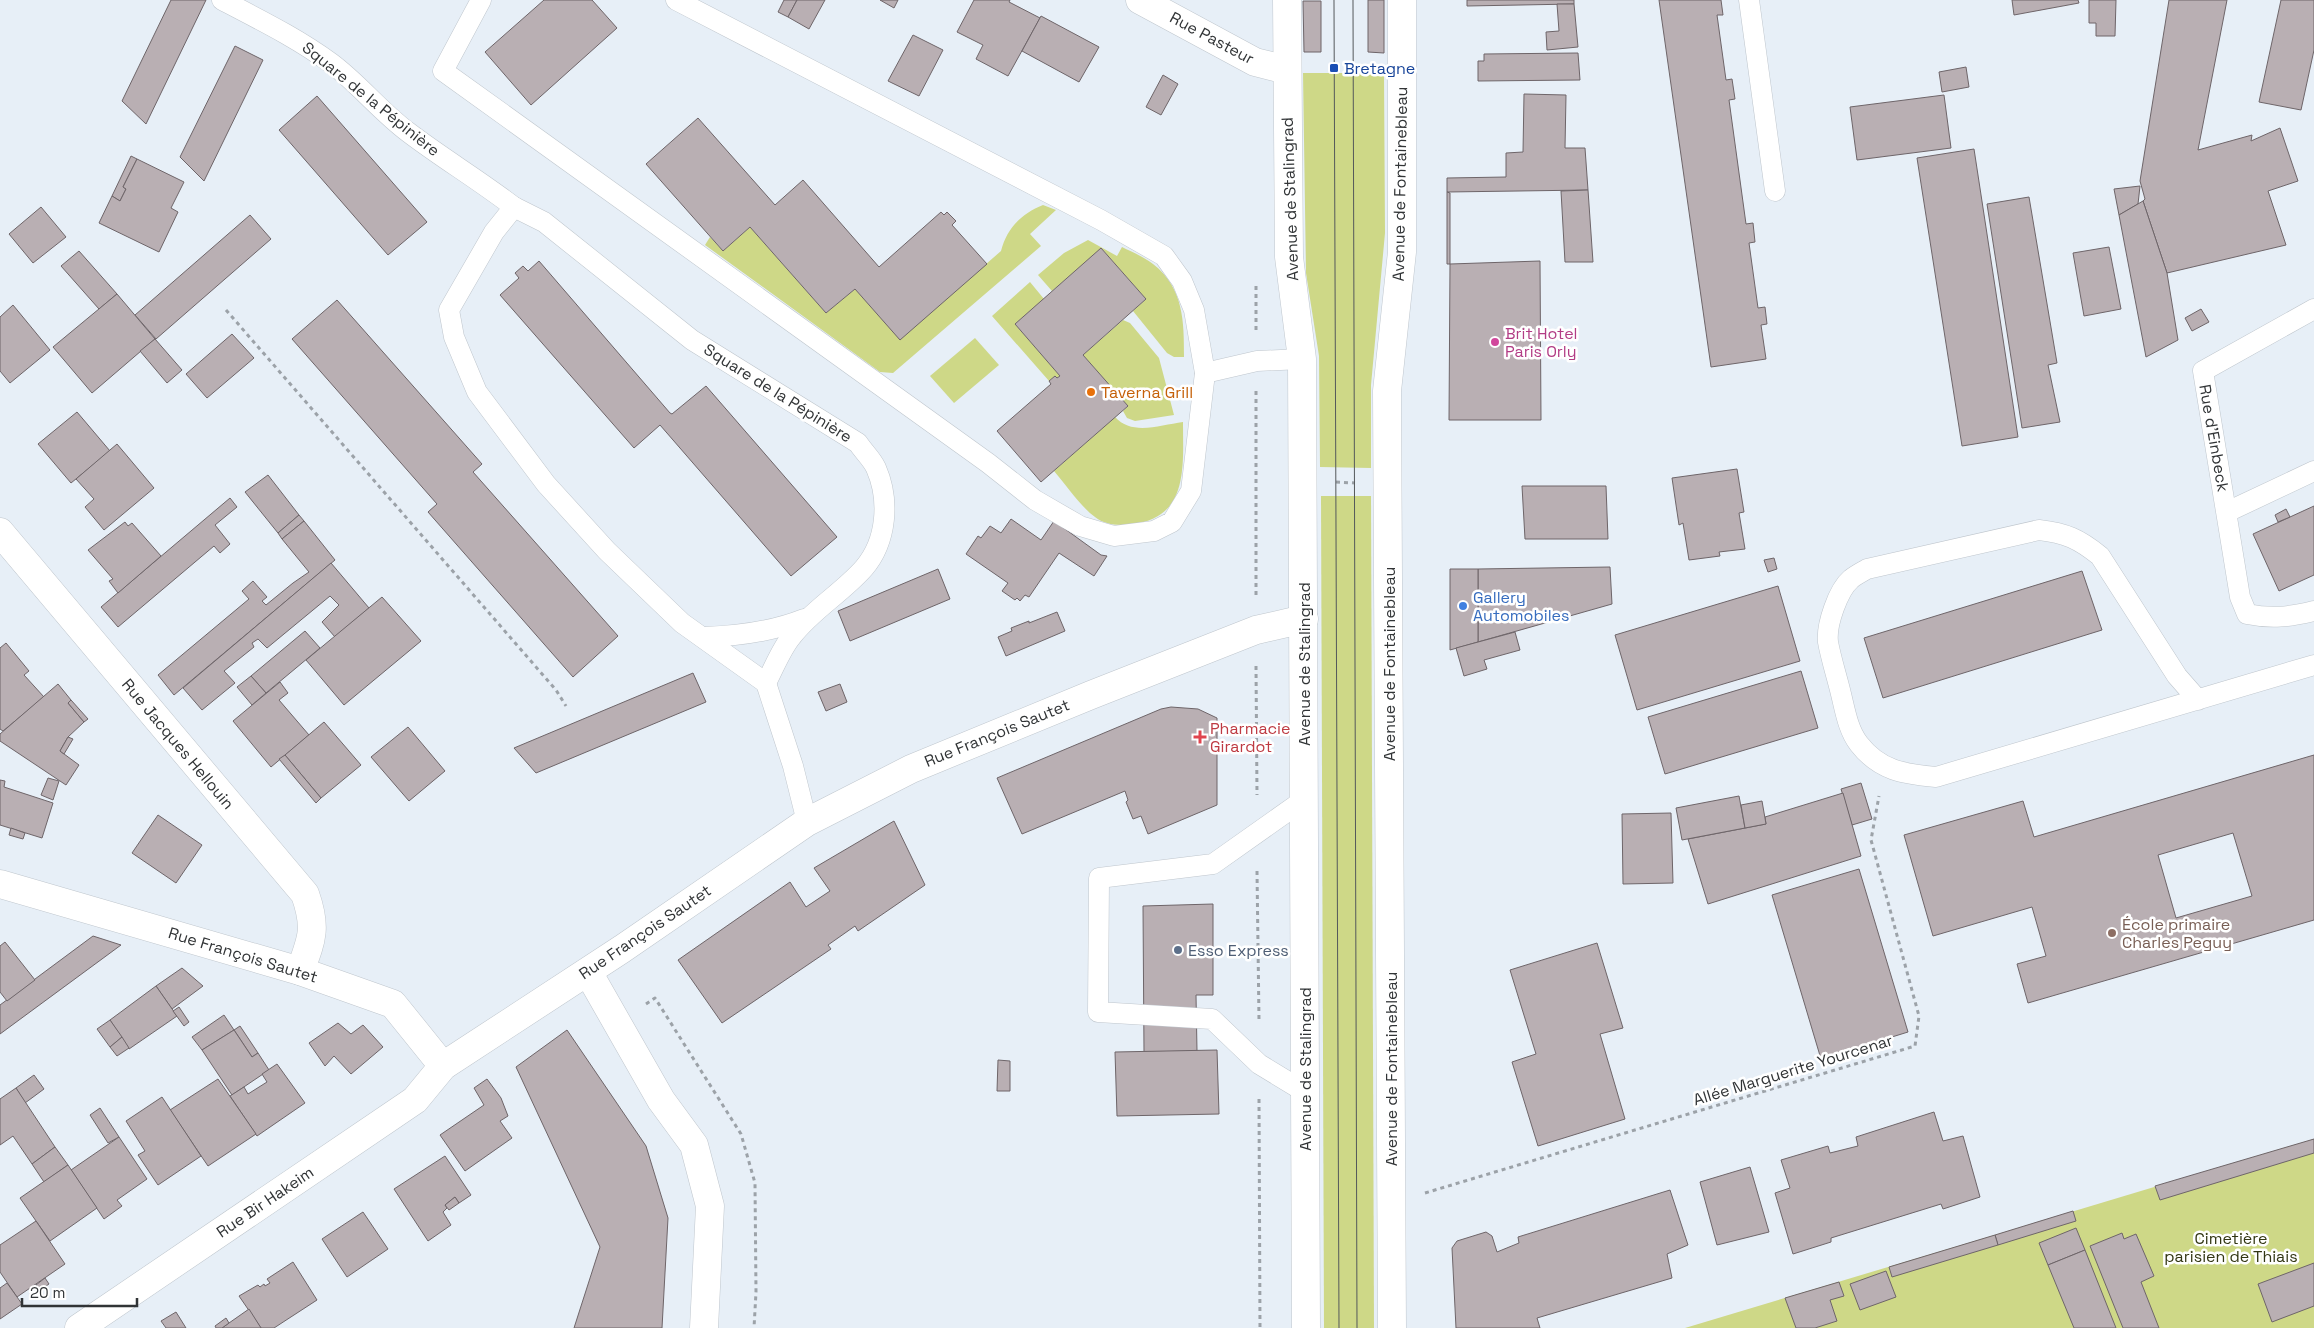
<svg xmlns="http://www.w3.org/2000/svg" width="2314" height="1328" font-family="'Space Grotesk',sans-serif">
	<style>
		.green { fill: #ced887 }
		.building { fill: #b9afb3; stroke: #6e6569; fill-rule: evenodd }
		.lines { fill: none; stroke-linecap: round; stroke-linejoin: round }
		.lane-casing { stroke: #bfc6cd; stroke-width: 21 }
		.street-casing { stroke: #bfc6cd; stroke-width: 29 }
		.primary-casing { stroke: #bfc6cd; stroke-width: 29 }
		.path { stroke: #9ca2a8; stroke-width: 3; stroke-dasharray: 4 4; stroke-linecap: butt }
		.lane { stroke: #fff; stroke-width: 20 }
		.street { stroke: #fff; stroke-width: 28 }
		.primary { stroke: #fff; stroke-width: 28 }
		.tram { stroke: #54585b; stroke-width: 1 }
		.transit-dot { fill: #1a4fb4; stroke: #fff; stroke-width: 2 }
		.hotel-dot { fill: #d1479c; stroke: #fff; stroke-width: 2 }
		.food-dot { fill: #e8710a; stroke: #fff; stroke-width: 2 }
		.shop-dot { fill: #3f7fe0; stroke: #fff; stroke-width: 2 }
		.health-dot { fill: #e0444e; stroke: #fff; stroke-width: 2 }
		.education-dot { fill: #8d6e63; stroke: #fff; stroke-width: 2 }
		.service-dot { fill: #5c6f8a; stroke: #fff; stroke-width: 2 }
		.labels { text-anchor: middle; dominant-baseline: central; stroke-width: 5; stroke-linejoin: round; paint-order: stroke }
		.street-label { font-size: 16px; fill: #313436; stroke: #fff }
		.transit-label { font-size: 16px; fill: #164399; stroke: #fff; text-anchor: start }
		.hotel-label { font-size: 16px; fill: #b23c85; stroke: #fff; text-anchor: start }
		.food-label { font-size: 16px; fill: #c56008; stroke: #fff; text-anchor: start }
		.shop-label { font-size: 16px; fill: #366cbe; stroke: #fff; text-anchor: start }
		.health-label { font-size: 16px; fill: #be3a42; stroke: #fff; text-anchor: start }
		.education-label { font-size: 16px; fill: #785e54; stroke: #fff; text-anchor: start }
		.service-label { font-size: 16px; fill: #4e5e75; stroke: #fff; text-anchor: start }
		.park-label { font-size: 16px; fill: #323613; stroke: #fff }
	</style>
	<rect width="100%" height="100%" fill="#e7eff7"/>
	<g class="green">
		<polygon points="1303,73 1384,73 1385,233 1371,385 1371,468 1320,467 1319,356 1306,273"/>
		<path d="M1043,205l13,5 -26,24 11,12 -148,127 -13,-1 -175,-127 5,-8 13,14 27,-24 76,86 29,-24 45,50 101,-88c6,-23 20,-37 42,-46z"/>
		<path d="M1088,240l29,16 5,-9c10,5 22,10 31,17 31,24 31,58 31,93h-10l-7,-4 -34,-42 13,-12 -44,-50 -50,42 -14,-16 26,-22z"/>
		<polygon points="1030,282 1044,299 1015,324 1060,376 1057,378 1054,377 1049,381 992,316"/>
		<polygon points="1123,320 1130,323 1159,358 1174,415 1135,421 1127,418 1123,411 1128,406 1083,355"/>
		<polygon points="975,338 999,365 954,403 930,376"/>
		<path d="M1115,417c17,19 45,8 68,5 0,44 6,96 -51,102 -13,2 -27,1 -37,-7 -14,-10 -29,-32 -41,-46z"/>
		<polygon points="1321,496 1371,496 1374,1328 1324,1328"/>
		<polygon points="2314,1139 2314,1328 1685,1328"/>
	</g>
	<g class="building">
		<polygon points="171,0 206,0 146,124 122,101"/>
		<polygon points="544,0 592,0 617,28 531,105 485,52"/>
		<polygon points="784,0 797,0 788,17 778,12"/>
		<polygon points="797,0 825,0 809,29 788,17"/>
		<polygon points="880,0 898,0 894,8"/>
		<polygon points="974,0 1010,0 1009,2 1040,18 1008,76 976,59 983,45 957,32"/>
		<polygon points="1368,0 1384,0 1384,53 1368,52"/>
		<polygon points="1467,0 1574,0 1574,4 1467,6"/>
		<polygon points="1659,0 1721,0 1723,15 1717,15 1726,80 1732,79 1735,99 1729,100 1746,224 1753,223 1755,242 1749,243 1758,308 1765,307 1767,324 1761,325 1766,359 1711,367"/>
		<polygon points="2012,0 2078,0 2079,3 2014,15"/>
		<polygon points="2089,0 2116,0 2115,36 2096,36 2096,23 2089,23"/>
		<polygon points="2169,0 2227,0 2198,150 2252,135 2251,141 2280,128 2298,181 2268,191 2286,245 2167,273 2143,201 2145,199 2140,181"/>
		<polygon points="2281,0 2314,0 2314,50 2301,110 2259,102"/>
		<polygon points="1303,1 1321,1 1321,52 1304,52"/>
		<polygon points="1557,4 1574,4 1578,47 1547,50 1546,32 1559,31"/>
		<polygon points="1041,16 1099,47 1079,82 1022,51"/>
		<polygon points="913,35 943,50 919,96 888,81"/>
		<polygon points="235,46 263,60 204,181 180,157"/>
		<polygon points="1578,53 1580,80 1478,81 1478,61 1484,61 1484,54"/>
		<polygon points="1966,67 1969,87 1942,92 1939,72"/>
		<polygon points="1163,75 1178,84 1161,115 1146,107"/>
		<polygon points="1524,94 1566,95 1565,148 1585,148 1588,190 1447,192 1447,178 1506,177 1506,153 1523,152"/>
		<polygon points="1944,95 1951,148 1857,160 1850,107"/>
		<polygon points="317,96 427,222 388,255 279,130"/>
		<polygon points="698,118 775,205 803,180 879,267 941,212 944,215 947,212 956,221 952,225 987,264 900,340 855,289 826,313 750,227 723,251 646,164"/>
		<polygon points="1974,149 2018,437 1962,446 1917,158"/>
		<polygon points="131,156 137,159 123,187 126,189 120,201 112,196"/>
		<polygon points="137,159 184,182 171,208 178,212 159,252 99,223 112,196 120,201 126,189 123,187"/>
		<polygon points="2140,186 2138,204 2119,215 2114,189"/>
		<polygon points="1588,190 1593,262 1565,262 1561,191"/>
		<polygon points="1447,192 1450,193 1450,264 1447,264"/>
		<polygon points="2029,197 2057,363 2048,365 2060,422 2022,428 1987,204"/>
		<polygon points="2143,201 2167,273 2178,340 2146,357 2119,215"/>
		<polygon points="41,207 66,237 33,263 9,234"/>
		<polygon points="250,215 271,239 156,339 135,315"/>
		<polygon points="2109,247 2121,309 2084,316 2073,253"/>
		<polygon points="1101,248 1146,299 1083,355 1128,406 1041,482 997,431 1051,384 1049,381 1055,376 1057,378 1060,376 1015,324"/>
		<polygon points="79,251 117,294 99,309 61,266"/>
		<polygon points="539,261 670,413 672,414 706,386 837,537 791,576 660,425 634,448 500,295 519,278 515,273 523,266 528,271"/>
		<polygon points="1540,261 1541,420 1449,420 1450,264"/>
		<polygon points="117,294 155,339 92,393 53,347"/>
		<polygon points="337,300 482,464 473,472 618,636 573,677 428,512 437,504 292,339"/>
		<polygon points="13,305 50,350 10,383 0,371 0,317"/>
		<polygon points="2201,309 2209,322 2192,331 2185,318"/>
		<polygon points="232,334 254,358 207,398 186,374"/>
		<polygon points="155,339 182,370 167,383 140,351"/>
		<polygon points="77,412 110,451 71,483 38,444"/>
		<polygon points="117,444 154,488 104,530 85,507 94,499 76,479"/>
		<polygon points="1737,469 1744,512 1739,513 1745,549 1719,552 1720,556 1689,560 1683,523 1679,525 1672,478"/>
		<polygon points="268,475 299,515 278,533 245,492"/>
		<polygon points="1522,486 1606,486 1608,539 1525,539"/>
		<polygon points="230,498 237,507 215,525 230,544 220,553 214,546 118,627 101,607"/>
		<polygon points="2314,506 2314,575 2279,591 2253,534"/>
		<polygon points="2286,509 2290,517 2278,522 2275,515"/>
		<polygon points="299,515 304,521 282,539 278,533"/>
		<polygon points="1011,519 1041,540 1054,521 1101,555 1107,556 1094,576 1059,553 1029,597 1025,595 1020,601 1017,598 1015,600 1002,591 1008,583 966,554 978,536 981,538 990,526 1001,533"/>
		<polygon points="304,521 335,560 174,695 158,675 249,599 242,591 253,581 267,597 262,601 266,605 293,583 309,572 282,539"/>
		<polygon points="125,522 128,526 132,523 161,556 118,593 109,581 113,579 88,550"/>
		<polygon points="1774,558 1777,569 1768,572 1764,560"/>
		<polygon points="331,563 369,608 335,637 322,622 339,605 330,596 267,648 258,639 252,643 254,647 224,671 235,683 202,710 183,688"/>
		<polygon points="1610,567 1612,604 1478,642 1478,569"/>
		<polygon points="938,569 950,599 850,641 838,611"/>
		<polygon points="1450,569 1478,569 1478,642 1450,650"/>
		<polygon points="2082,571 2102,630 1883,698 1864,638"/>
		<polygon points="1778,586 1800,661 1637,710 1615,635"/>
		<polygon points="382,597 421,641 344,705 306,660"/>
		<polygon points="1057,612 1065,631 1006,656 998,637 1012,631 1011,628 1029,621 1029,623"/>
		<polygon points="305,631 320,648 266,693 251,676"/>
		<polygon points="1515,632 1520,650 1484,660 1487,669 1464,676 1456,648"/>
		<polygon points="6,643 29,671 24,675 44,697 3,731 0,729 0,648"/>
		<polygon points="1801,671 1818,728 1665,774 1648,717"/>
		<polygon points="693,673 706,702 536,773 514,748"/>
		<polygon points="251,676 266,693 252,705 237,687"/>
		<polygon points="280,682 288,693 279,700 309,735 271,767 233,721"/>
		<polygon points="58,684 71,700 68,703 84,722 68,737 60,751 79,765 66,785 0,741 0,734"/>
		<polygon points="840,684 847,702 826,711 818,692"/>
		<polygon points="71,700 88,719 84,722 68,703"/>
		<polygon points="1171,707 1198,709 1217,718 1217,805 1148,834 1141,816 1133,819 1126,802 1128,800 1125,791 1022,834 997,778 1161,709"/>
		<polygon points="324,722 361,765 321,798 285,755"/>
		<polygon points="408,727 445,771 409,801 371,757"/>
		<polygon points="68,737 73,739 64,754 60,751"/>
		<polygon points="285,755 321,798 316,803 279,759"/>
		<path d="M2314,755v165l-286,83 -11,-39 29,-8 -14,-49 -99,29 -29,-101 119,-34 11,36zM2233,833l19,63 -76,22 -18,-63z"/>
		<polygon points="48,778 59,781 53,800 41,795"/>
		<polygon points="0,780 5,781 4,787 53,803 42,838 0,825"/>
		<polygon points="1861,783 1872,819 1852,825 1841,789"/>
		<polygon points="1843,793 1861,856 1708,904 1688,839 1766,824 1765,817"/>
		<polygon points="1739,796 1745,828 1682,840 1676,808"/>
		<polygon points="1762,801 1766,824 1745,828 1741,805"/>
		<polygon points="1671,813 1673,883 1623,884 1622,814"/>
		<polygon points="158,815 202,845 176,883 132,853"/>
		<polygon points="894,821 925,885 858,931 855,926 828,945 831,949 722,1023 678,960 790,882 806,907 830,891 814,868"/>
		<polygon points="11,828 25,833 23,839 9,835"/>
		<polygon points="1859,869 1908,1032 1821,1059 1772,895"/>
		<polygon points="1213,904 1213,995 1196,995 1197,1051 1144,1052 1143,906"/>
		<polygon points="93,936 121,945 0,1034 0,1005"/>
		<polygon points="5,942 35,980 7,1001 0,992 0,946"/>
		<polygon points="1597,943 1623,1028 1600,1034 1625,1119 1538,1146 1512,1062 1536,1054 1510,970"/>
		<polygon points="182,968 203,986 172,1009 156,986"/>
		<polygon points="156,986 177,1016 129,1049 110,1020"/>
		<polygon points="179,1007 189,1022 184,1026 173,1011"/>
		<polygon points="224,1015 234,1030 202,1050 192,1037"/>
		<polygon points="110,1020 122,1037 110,1047 97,1029"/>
		<polygon points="338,1023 351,1034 363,1025 383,1047 351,1074 334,1056 325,1066 309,1043"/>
		<polygon points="240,1026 258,1053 252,1057 234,1030"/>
		<polygon points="234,1030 252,1057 258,1053 269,1070 232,1095 202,1050"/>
		<polygon points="567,1030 646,1146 668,1218 662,1328 574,1328 600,1247 516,1067"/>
		<polygon points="122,1037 129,1048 117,1056 110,1047"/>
		<polygon points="1217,1050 1219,1114 1117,1116 1115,1052"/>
		<polygon points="998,1060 1010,1061 1010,1091 997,1091"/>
		<polygon points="277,1064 305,1103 257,1136 230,1096 244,1087 248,1094 267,1082 262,1074"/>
		<polygon points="34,1075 44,1089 25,1103 16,1088"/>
		<polygon points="218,1079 256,1134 208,1166 170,1110"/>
		<polygon points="487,1079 501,1098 508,1116 500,1121 512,1138 465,1171 440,1135 484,1105 474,1088"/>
		<polygon points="16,1088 55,1147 32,1164 13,1136 0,1145 0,1099"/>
		<polygon points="162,1097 201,1156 158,1185 138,1155 145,1151 126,1121"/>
		<polygon points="100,1108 119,1137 108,1143 90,1115"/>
		<polygon points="1934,1112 1943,1141 1963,1136 1980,1197 1943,1209 1941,1204 1831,1238 1831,1242 1793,1254 1775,1193 1790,1188 1781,1160 1828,1146 1830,1153 1858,1146 1856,1137"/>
		<polygon points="119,1137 147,1179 117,1200 122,1206 104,1219 71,1170"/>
		<polygon points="2314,1139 2314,1153 2160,1200 2155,1186"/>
		<polygon points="55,1147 68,1165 44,1182 32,1164"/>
		<polygon points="445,1156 471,1195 459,1203 455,1197 445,1205 447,1208 443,1212 451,1225 428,1241 394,1189"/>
		<polygon points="68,1165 97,1208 50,1241 20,1198"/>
		<polygon points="1750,1167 1769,1232 1717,1245 1700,1182"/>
		<polygon points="1670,1190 1688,1245 1667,1254 1672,1278 1537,1318 1540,1328 1456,1328 1452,1248 1457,1241 1486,1232 1492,1236 1497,1252 1519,1243 1518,1237"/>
		<polygon points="455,1197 459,1203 449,1210 445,1205"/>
		<polygon points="2073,1211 2076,1221 1998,1245 1995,1235"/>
		<polygon points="363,1212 388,1249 347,1277 322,1239"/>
		<polygon points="36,1221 65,1264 17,1297 0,1272 0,1245"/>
		<polygon points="2076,1228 2085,1250 2048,1265 2039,1243"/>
		<polygon points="2122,1233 2124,1239 2136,1234 2154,1276 2141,1282 2159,1328 2123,1328 2090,1246"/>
		<polygon points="1995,1235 1998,1245 1892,1277 1889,1267"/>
		<polygon points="2085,1250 2116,1328 2074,1328 2048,1265"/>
		<polygon points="293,1262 317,1300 274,1328 261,1328 239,1296 258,1285 260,1287 264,1284 265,1286 270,1283 267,1279"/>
		<polygon points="2314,1263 2314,1306 2272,1322 2258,1284"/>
		<polygon points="1886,1271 1896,1297 1860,1310 1850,1284"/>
		<polygon points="45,1278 49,1284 40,1290 36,1285"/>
		<polygon points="1839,1282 1844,1296 1830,1300 1837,1321 1815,1328 1796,1328 1785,1298"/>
		<polygon points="7,1283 22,1304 0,1319 0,1288"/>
		<polygon points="249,1309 261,1328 222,1328 229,1323"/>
		<polygon points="176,1312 186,1328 166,1328 161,1321"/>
		<polygon points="226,1318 229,1323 222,1328 216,1328 215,1326"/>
	</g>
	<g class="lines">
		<g class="lane-casing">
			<g id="lane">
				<path d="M222,0c38,20 75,38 109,63 27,20 49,48 77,69 34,26 71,48 106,75"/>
				<polyline points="481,0 443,71 988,463 1035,500 1080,526 1114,536 1154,531 1172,522 1191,491 1205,373 1194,310 1182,281 1164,256 1101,220 676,0"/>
				<polyline points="1749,0 1775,191"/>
				<path d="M514,207l30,15 148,118 166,103c5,8 14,16 18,25 14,32 11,73 -12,100 -22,25 -52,42 -72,68 -11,13 -18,32 -26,47l-84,-60 -75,-72 -61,-67 -69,-92 -23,-55 -5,-27 45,-78z"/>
				<path d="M2314,309l-111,62 37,226 7,17c24,5 43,3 67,-3"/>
				<polyline points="1205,373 1257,361 1302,359"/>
				<polyline points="2227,512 2314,471"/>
				<path d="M704,637c35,-1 67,-5 100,-18"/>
				<polyline points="766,683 793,766 807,822"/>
				<path d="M2198,700l-21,-24 -77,-120c-21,-17 -34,-23 -61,-26l-172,39c-5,3 -11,6 -16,10 -13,11 -25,46 -23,63 3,17 9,35 13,52 4,16 7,36 18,50 21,27 45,30 77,33l378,-112"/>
				<polyline points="1305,1092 1259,1064 1212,1019 1098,1012 1099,878 1213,864 1305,799"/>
			</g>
		</g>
		<g class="street-casing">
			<g id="street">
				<polyline points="1140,0 1255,62 1287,70"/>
				<path d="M0,532l305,362c12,34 7,45 -5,77"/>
				<polyline points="0,884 300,971 393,1004 443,1066"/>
				<polyline points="588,972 661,1100 694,1145 710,1206 704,1328"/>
				<polyline points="79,1328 415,1100 443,1066 622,949 807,822 911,769 1091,695 1256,630 1304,619"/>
			</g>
		</g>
		<g class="primary-casing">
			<g id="primary">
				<polyline points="1287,0 1289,257 1302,359 1306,1328"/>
				<polyline points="1392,1328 1387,391 1402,252 1402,0"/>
			</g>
		</g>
		<g class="path">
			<polyline points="1256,286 1256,330"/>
			<polyline points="226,310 556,690 566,706"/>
			<polyline points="1336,482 1355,483"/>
			<polyline points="1256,595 1256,391"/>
			<polyline points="1256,666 1257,795"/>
			<polyline points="1257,871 1259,1020"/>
			<polyline points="646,1004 655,998 741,1134 755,1183 756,1292 754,1328"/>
			<polyline points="1259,1099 1260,1328"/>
			<polyline points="1425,1193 1915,1046 1919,1016 1871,840 1879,796"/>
		</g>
		<use href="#lane" class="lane"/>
		<use href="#street" class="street"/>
		<use href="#primary" class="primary"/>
		<g class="tram">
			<polyline points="1334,0 1339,1328"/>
			<polyline points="1353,0 1357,1328"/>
		</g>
	</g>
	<rect class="transit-dot" x="1329" y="63" width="10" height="10" rx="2.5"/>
	<circle class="hotel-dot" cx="1495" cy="342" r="5"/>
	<circle class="food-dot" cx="1091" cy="392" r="5"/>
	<circle class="shop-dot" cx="1463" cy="606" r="5"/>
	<path class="health-dot" d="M1197.5 729.5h5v5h5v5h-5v5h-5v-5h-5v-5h5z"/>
	<circle class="education-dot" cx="2112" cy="933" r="5"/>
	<circle class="service-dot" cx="1178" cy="950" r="5"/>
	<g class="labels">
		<g class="street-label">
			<text transform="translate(1212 38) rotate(28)">Rue Pasteur</text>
			<text transform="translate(371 99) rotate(39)">Square de la Pépinière</text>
			<text transform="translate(1400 184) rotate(-89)">Avenue de Fontainebleau</text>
			<text transform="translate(1290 199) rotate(-92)">Avenue de Stalingrad</text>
			<text transform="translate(778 393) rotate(32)">Square de la Pépinière</text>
			<text transform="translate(2214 438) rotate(80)">Rue d'Einbeck</text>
			<text transform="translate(1304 664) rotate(-90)">Avenue de Stalingrad</text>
			<text transform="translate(1389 664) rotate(-90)">Avenue de Fontainebleau</text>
			<text transform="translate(997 733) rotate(-22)">Rue François Sautet</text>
			<text transform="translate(178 744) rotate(50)">Rue Jacques Hellouin</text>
			<text transform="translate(645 932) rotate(-34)">Rue François Sautet</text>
			<text transform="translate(243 955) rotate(17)">Rue François Sautet</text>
			<text transform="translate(1305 1069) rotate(-90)">Avenue de Stalingrad</text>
			<text transform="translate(1391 1069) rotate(-90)">Avenue de Fontainebleau</text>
			<text transform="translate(1793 1070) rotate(-17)">Allée Marguerite Yourcenar</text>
			<text transform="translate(265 1202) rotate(-34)">Rue Bir Hakeim</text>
		</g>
		<g class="transit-label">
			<text x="1344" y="68">Bretagne</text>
		</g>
		<g class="hotel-label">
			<text x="1505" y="333">Brit Hotel<tspan x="1505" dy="18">Paris Orly</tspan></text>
		</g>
		<g class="food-label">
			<text x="1101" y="392">Taverna Grill</text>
		</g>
		<g class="shop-label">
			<text x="1473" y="597">Gallery<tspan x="1473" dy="18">Automobiles</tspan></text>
		</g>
		<g class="health-label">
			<text x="1210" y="728">Pharmacie<tspan x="1210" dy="18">Girardot</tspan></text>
		</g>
		<g class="education-label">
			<text x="2122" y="924">École primaire<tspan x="2122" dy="18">Charles Peguy</tspan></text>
		</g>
		<g class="service-label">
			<text x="1188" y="950">Esso Express</text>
		</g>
		<g class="park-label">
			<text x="2231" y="1238">Cimetière<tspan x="2231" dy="18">parisien de Thiais</tspan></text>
		</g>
	</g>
	<path d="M22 1298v8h115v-8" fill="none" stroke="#313436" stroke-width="2.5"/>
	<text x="30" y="1298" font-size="15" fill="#313436" stroke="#ffffff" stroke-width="4" paint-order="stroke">20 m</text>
</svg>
